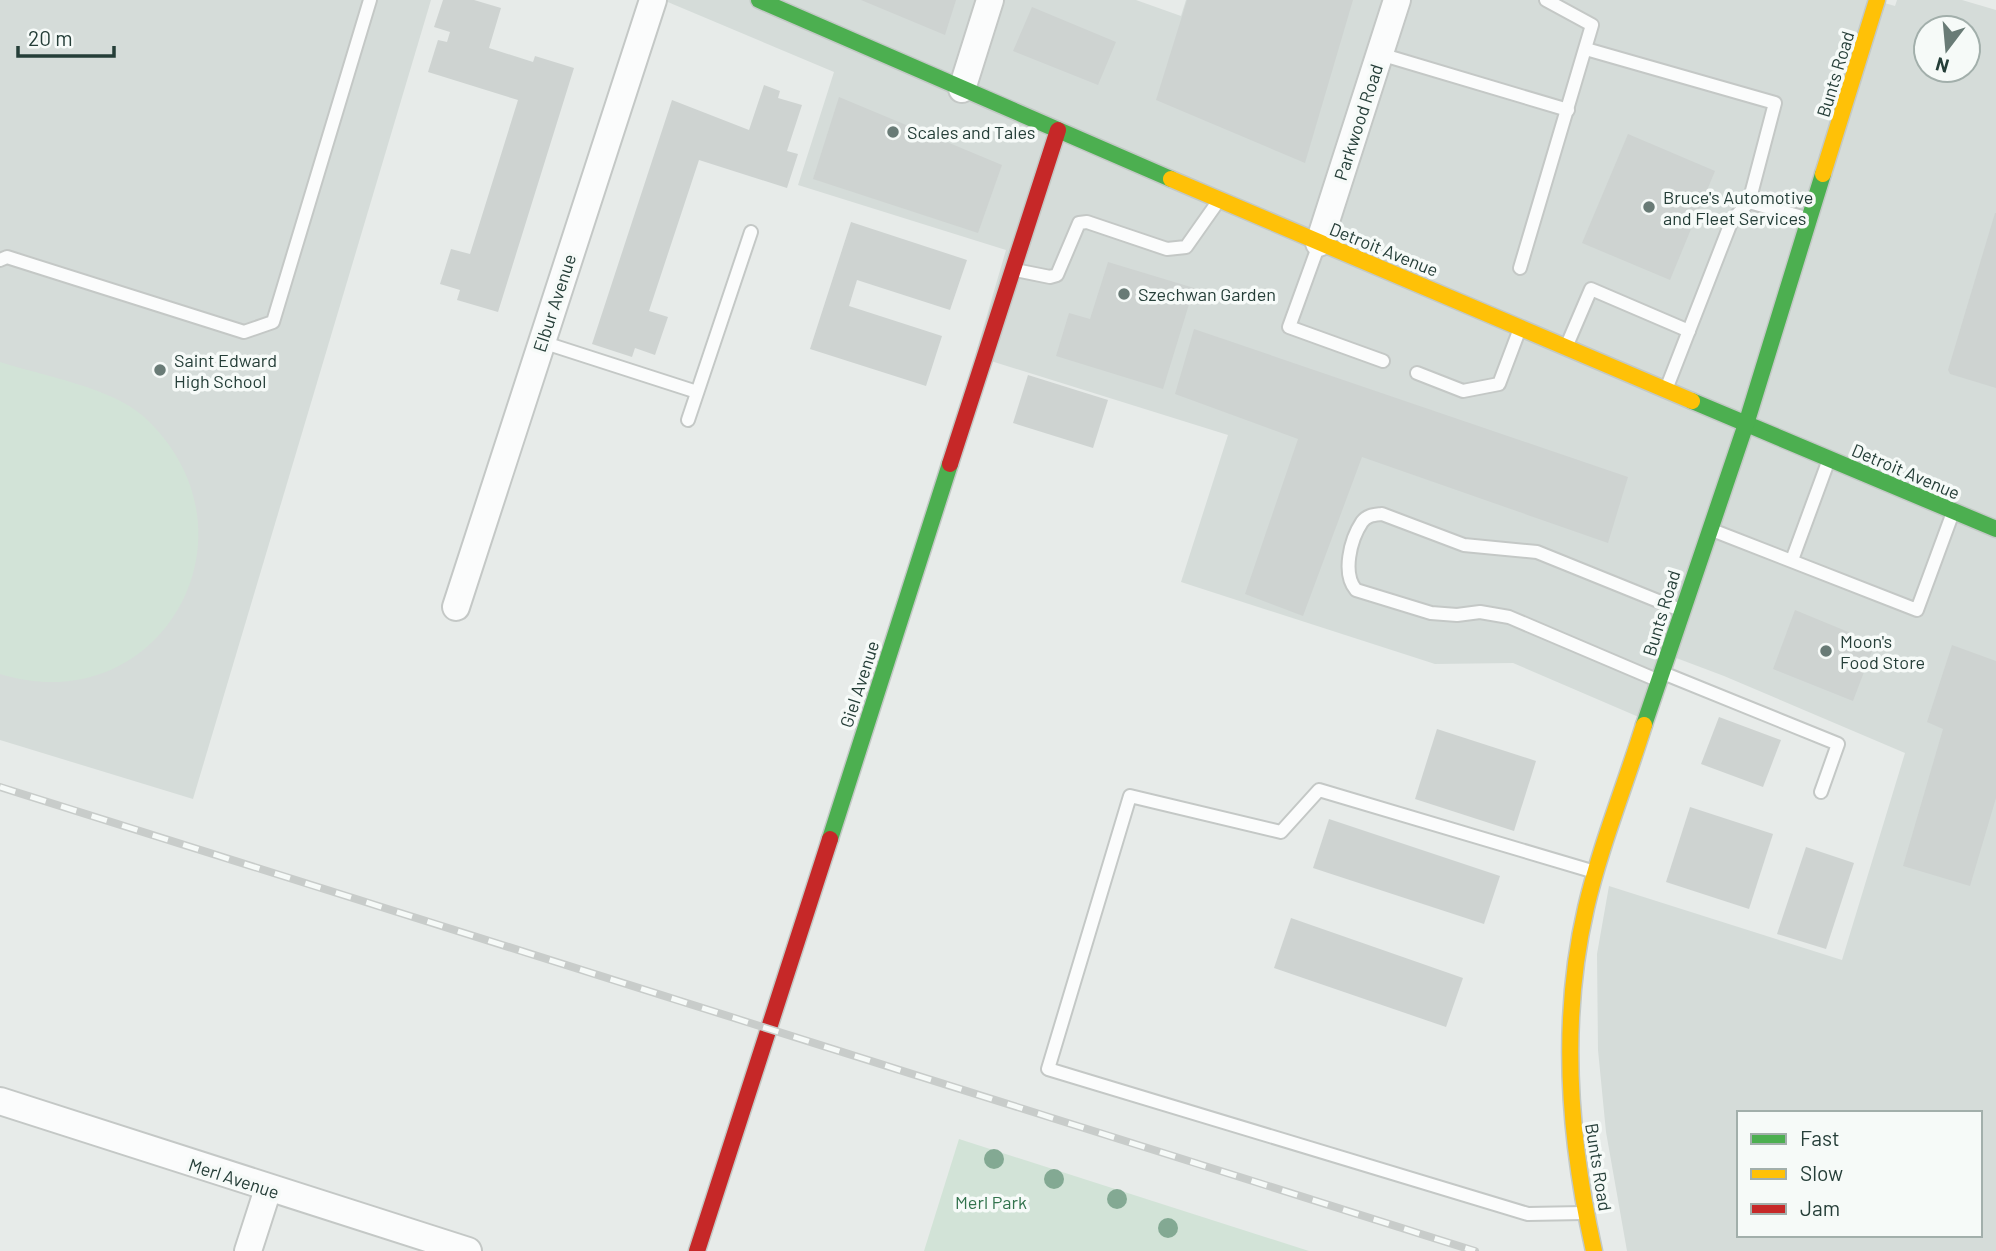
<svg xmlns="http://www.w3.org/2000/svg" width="1996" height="1251" font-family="Barlow,sans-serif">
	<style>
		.built { fill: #d5dcd9; fill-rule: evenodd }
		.green { fill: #d2e3d7 }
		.building { fill: #ced3d1 }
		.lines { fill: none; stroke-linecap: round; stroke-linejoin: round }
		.lane-casing { stroke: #c4c8c6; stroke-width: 16 }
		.street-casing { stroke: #c4c8c6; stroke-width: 30 }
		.fast-casing { stroke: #c3c9c6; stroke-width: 19 }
		.slow-casing { stroke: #c3c9c6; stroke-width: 19 }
		.jam-casing { stroke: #c3c9c6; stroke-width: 19 }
		.lane { stroke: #fbfcfc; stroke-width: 12 }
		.street { stroke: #fbfcfc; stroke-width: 26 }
		.fast { stroke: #4caf50; stroke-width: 16 }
		.slow { stroke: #ffc107; stroke-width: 16 }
		.jam { stroke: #c62828; stroke-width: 16 }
		.rail-casing { stroke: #c8ccca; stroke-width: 8 }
		.rail { stroke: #f6faf8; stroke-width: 5; stroke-dasharray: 16; stroke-linecap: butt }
		.tree { fill: #83a993 }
		.poi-dot { fill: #697b76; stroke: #f6faf8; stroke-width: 2.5 }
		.labels { text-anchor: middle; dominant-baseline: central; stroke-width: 7; stroke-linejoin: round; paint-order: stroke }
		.street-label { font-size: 18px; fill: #253e38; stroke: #f6faf8 }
		.poi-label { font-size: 18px; fill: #253e38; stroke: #f6faf8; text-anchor: start }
		.park-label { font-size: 18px; fill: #32734d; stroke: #f6faf8 }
	</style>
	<rect width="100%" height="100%" fill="#e7ebe9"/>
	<g class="built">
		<polygon points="0,0 431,0 193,799 0,740"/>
		<path d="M663,0h473l45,16 5,-16h688l21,6 2,-6h65l34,10v1241h-369l-21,-119 -8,-82 -1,-96 12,-68 233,74 63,-207 -181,-77 -61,-23 -22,65 -128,-55 -78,1 -254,-82 47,-147 -253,-79 31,-106 -208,-65 36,-113zM1926,28h42v42h-42zM1739,1113h241v122h-241z"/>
	</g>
	<g class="green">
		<path d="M0,362c41,13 112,26 143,54 126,114 19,308 -143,258z"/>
		<polygon points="959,1139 1309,1251 924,1251"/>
	</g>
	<g class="building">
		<polygon points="443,0 474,0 501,8 489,48 533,62 535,56 574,68 498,312 457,300 460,290 440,284 451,249 470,254 518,100 428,72 438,40 447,42 450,32 434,27"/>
		<polygon points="861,0 956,0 945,35"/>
		<polygon points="1187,0 1353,0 1305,163 1156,100"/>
		<polygon points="1032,7 1116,42 1098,85 1013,51"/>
		<polygon points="764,85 780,91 778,98 802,105 787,151 798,154 787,188 699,160 649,311 668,317 655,355 635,348 632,357 592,344 672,100 749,130"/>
		<polygon points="839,97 1002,165 978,233 813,179"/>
		<polygon points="1628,134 1715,171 1670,280 1582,243"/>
		<polygon points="1995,213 1996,213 1996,388 1950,374 1948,370"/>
		<polygon points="851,222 967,260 950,310 857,280 849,306 942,336 926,386 810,349"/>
		<polygon points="1108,262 1194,288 1163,389 1056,356 1069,313 1090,319"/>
		<polygon points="1194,329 1628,477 1608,543 1362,457 1303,616 1245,594 1298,439 1175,394"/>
		<polygon points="1028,375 1108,400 1093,448 1013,423"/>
		<polygon points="1795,610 1875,643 1853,701 1773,669"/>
		<polygon points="1952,645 1996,661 1996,798 1970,886 1903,866 1943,729 1927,722"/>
		<polygon points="1719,717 1781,740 1763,787 1701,764"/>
		<polygon points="1437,729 1536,761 1514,831 1415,799"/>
		<polygon points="1690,807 1773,834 1749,909 1666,882"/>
		<polygon points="1329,819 1500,876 1484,924 1313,868"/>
		<polygon points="1806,847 1854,863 1826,949 1777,934"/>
		<polygon points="1291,918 1463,978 1446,1027 1274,968"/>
	</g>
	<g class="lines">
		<g class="lane-casing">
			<g id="lane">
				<polyline points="1586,49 1775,103 1749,202 1732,220 1667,387"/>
				<polyline points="1380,54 1568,110"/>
				<polyline points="1749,202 1806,218"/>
				<polyline points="1318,247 1289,327 1383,361"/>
				<polyline points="0,260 7,257 244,332 273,322 370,0"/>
				<polyline points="1520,268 1592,25 1546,0"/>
				<polyline points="1015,270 1050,277 1057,275 1079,223 1087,222 1167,249 1186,247 1217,203"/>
				<polyline points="542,342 697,392"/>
				<polyline points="1567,345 1591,289 1689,331"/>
				<polyline points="1417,373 1463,391 1499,384 1519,331"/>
				<polyline points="688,420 751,232"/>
				<polyline points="1712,530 1917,610 1952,515"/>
				<polyline points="1792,560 1828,462"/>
				<polyline points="1663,673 1838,744 1821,792"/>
				<path d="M1657,680l-148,-63 -29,-5 -23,3 -26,-2 -75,-23c-14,-16 -6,-50 6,-68 5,-7 12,-7 20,-8l82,31 73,7 141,57"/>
				<polyline points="1583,1213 1528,1214 1048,1069 1130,796 1281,832 1319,790 1595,872"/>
			</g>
		</g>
		<g class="street-casing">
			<g id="street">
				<polyline points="962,89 990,0"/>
				<polyline points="1319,243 1397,0"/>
				<polyline points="456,607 653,0"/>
				<polyline points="0,1101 468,1251"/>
				<polyline points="248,1251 268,1189"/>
			</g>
		</g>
		<g class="fast-casing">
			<g id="fast">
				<polyline points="759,0 1171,179"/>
				<polyline points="1692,401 1996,529"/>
				<polyline points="1644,725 1747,421 1823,174"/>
				<polyline points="830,839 950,464"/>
			</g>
		</g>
		<g class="slow-casing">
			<g id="slow">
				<polyline points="1823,174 1877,0"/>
				<polyline points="1171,179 1692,401"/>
				<path d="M1594,1251c-25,-111 -34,-231 -8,-343 14,-61 39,-122 58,-183"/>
			</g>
		</g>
		<g class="jam-casing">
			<g id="jam">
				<polyline points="950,464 1058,130"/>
				<polyline points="697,1251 830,839"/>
			</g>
		</g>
		<use href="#lane" class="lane"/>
		<use href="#street" class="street"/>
		<use href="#fast" class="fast"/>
		<use href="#slow" class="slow"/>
		<use href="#jam" class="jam"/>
		<g class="rail-casing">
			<polyline id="rail" points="0,787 1475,1251"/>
		</g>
		<use href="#rail" class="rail"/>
	</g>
	<g class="tree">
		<circle cx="994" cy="1159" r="10"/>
		<circle cx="1054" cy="1179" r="10"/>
		<circle cx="1117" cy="1199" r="10"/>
		<circle cx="1168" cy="1228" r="10"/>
	</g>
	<g class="poi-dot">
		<circle cx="893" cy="132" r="7"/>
		<circle cx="1649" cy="207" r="7"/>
		<circle cx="1124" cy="294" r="7"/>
		<circle cx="160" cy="370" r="7"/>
		<circle cx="1826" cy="651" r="7"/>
	</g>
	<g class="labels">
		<g class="street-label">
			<text transform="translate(1835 74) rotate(-73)">Bunts Road</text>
			<text transform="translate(1358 122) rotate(-72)">Parkwood Road</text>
			<text transform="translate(1384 249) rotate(22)">Detroit Avenue</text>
			<text transform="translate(554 303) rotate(-72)">Elbur Avenue</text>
			<text transform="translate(1906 471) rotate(23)">Detroit Avenue</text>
			<text transform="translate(1661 613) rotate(-73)">Bunts Road</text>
			<text transform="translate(859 684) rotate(-72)">Giel Avenue</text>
			<text transform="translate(1599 1167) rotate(81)">Bunts Road</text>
			<text transform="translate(234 1178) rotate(18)">Merl Avenue</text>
		</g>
		<g class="poi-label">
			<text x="907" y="132">Scales and Tales</text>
			<text x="1663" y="197">Bruce's Automotive<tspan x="1663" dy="21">and Fleet Services</tspan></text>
			<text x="1138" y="294">Szechwan Garden</text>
			<text x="174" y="360">Saint Edward<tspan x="174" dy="21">High School</tspan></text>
			<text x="1840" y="641">Moon's<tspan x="1840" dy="21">Food Store</tspan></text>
		</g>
		<g class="park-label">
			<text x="991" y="1202">Merl Park</text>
		</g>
	</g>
	<rect x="1737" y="1111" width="245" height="126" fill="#f6faf8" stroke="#a2afab" stroke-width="2"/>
	<rect x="1751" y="1134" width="35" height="10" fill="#4caf50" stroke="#a2afab" stroke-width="2"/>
	<text x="1800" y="1146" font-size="21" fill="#253e38">Fast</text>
	<rect x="1751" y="1169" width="35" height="10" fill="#ffc107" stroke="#a2afab" stroke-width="2"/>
	<text x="1800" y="1181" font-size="21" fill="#253e38">Slow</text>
	<rect x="1751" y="1204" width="35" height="10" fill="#c62828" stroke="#a2afab" stroke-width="2"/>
	<text x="1800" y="1216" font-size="21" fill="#253e38">Jam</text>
	<g transform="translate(1947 49) rotate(196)"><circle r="33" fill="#f6faf8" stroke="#a2afab" stroke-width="2"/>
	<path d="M0-5L12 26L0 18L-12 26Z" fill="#697b76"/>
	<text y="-10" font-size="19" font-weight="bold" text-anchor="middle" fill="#253e38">N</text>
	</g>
	<path d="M18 46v10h96v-10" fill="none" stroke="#253e38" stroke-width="3.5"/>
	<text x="28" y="46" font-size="21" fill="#253e38" stroke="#f6faf8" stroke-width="5" paint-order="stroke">20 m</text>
</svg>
